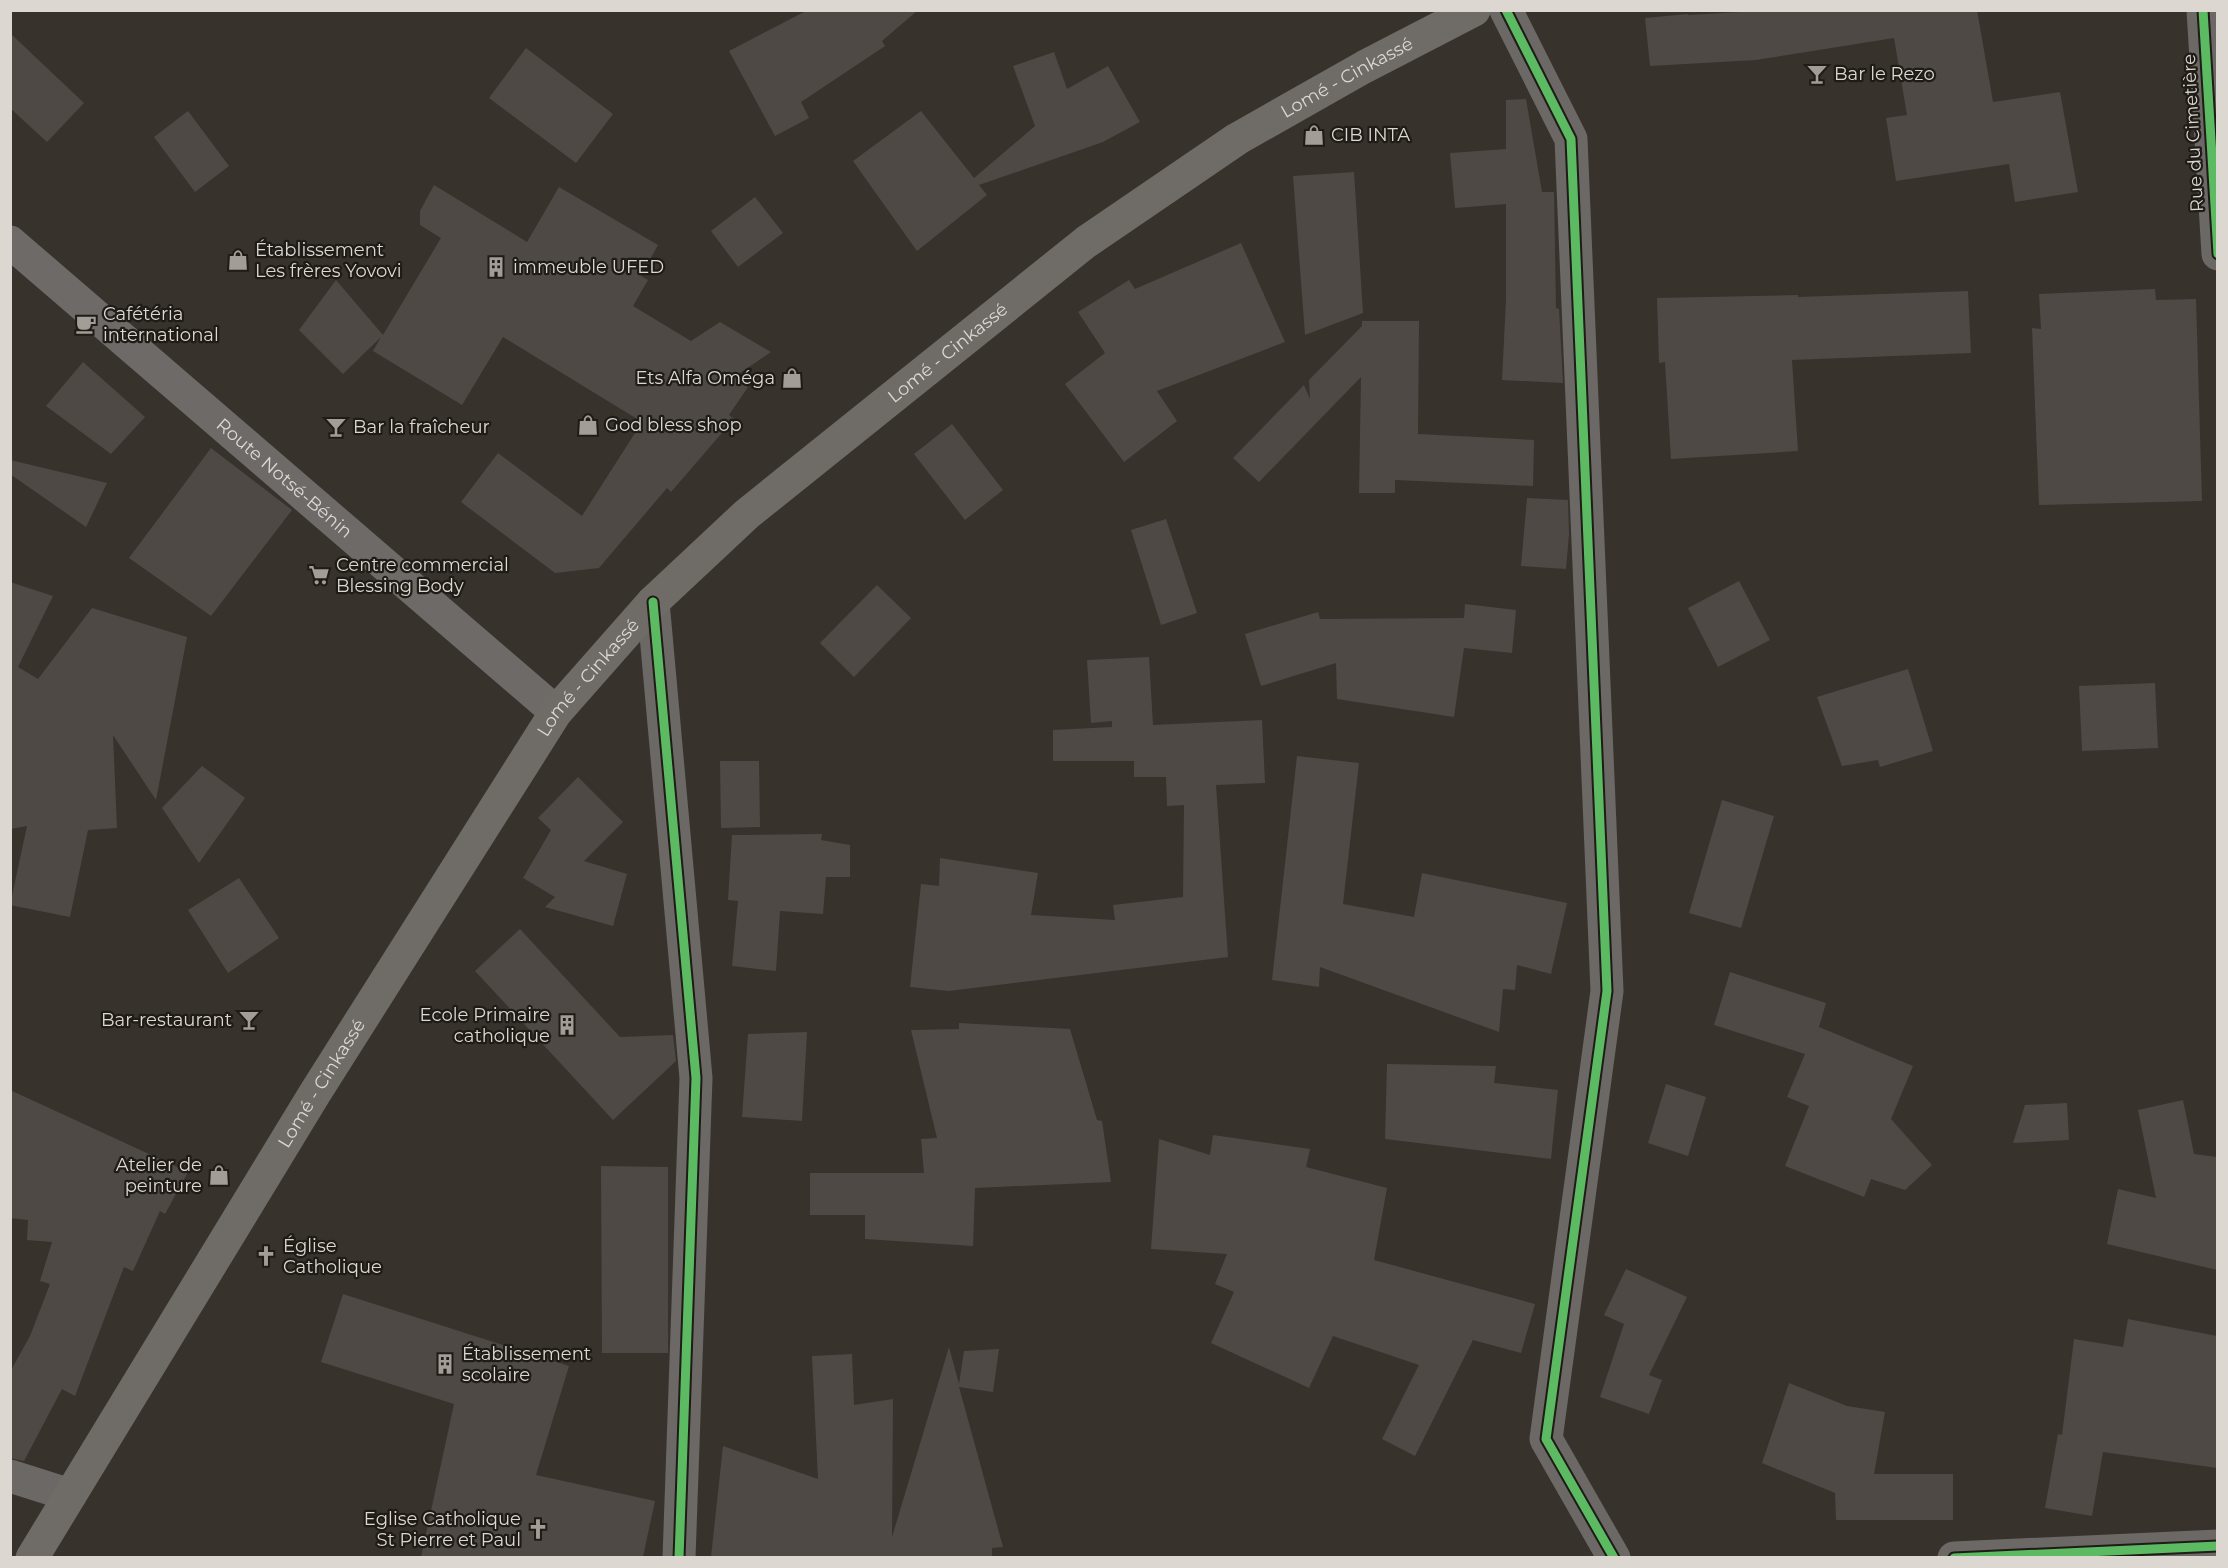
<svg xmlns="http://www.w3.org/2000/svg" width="2228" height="1568" font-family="Montserrat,sans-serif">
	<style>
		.building { fill: #4e4945 }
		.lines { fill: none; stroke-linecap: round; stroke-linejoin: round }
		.minor { stroke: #6b6865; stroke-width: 33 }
		.secondary { stroke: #6e6a67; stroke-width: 33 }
		.trunk { stroke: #6f6b67; stroke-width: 33 }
		.cycleway-casing { stroke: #1f1b17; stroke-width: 13 }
		.cycleway { stroke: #5cba63; stroke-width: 9 }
		.labels { text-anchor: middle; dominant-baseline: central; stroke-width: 4.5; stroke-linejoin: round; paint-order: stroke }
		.poi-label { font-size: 18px; fill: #ddd7d1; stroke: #1f1b17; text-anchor: start }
		.street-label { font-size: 18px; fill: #ddd7d1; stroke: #1f1b17 }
	</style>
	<rect width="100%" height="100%" fill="#37322c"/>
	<g class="building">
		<polygon points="808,10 918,10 882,41 885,46 801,102 809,118 775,136 729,51"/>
		<polygon points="1777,10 1977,10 1993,102 2060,92 2078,192 2015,202 2009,164 1896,181 1886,118 1907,115 1894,38 1756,60 1650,66 1645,18 1688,14 1688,15"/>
		<polygon points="10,33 84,103 47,142 10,108"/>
		<polygon points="526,48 613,114 576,163 489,98"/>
		<polygon points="1054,52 1067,89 1108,66 1140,122 1103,142 979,185 987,195 917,251 853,161 921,111 974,178 1035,126 1013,66"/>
		<polygon points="1526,99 1542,192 1554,192 1556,308 1559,309 1563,383 1502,380 1506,300 1506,204 1455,208 1450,153 1506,149 1506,100"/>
		<polygon points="188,111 229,166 195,192 154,137"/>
		<polygon points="1354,172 1363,313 1305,335 1293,176"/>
		<polygon points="434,185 527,242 559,187 658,245 641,276 648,280 633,306 691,341 720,322 771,352 734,377 748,387 729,415 734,419 671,492 667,488 599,568 555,573 461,502 498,453 582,516 642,422 503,337 462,405 373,351 381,337 343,374 299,330 336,280 383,335 441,238 420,225 420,211"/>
		<polygon points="755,197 783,233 738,267 711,231"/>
		<polygon points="1241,243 1285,342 1157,391 1177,421 1124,462 1065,384 1105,353 1078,312 1129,280 1135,289"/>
		<polygon points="2155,289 2156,300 2196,299 2202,501 2039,505 2032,328 2041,329 2039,294"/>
		<polygon points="1968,291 1971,353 1792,360 1798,451 1671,459 1665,362 1659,363 1657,298 1798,295 1798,297"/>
		<polygon points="1362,321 1419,321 1418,434 1534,440 1533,486 1395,480 1395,493 1359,493 1361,377 1259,482 1233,458 1304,385 1310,399 1309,380 1362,326"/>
		<polygon points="83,362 145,417 111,454 46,406"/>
		<polygon points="952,424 1003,490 965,520 914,454"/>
		<polygon points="211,448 292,510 211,616 129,558"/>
		<polygon points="10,460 107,483 86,527 10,474"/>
		<polygon points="1527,498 1568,500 1569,534 1566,569 1521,566"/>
		<polygon points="1166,519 1197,613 1161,625 1131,530"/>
		<polygon points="1739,581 1770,640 1718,667 1688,608"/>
		<polygon points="10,582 53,596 18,667 38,679 92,608 187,637 156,800 113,735 117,828 88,830 70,917 10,905 27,826 10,829"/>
		<polygon points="877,585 911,618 854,677 820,643"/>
		<polygon points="1465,604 1516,610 1512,653 1464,648 1454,717 1337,699 1336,663 1261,686 1245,634 1318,612 1320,619 1464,618"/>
		<polygon points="1149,657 1153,725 1262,720 1265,783 1216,785 1228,957 949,991 910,987 921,884 939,886 940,858 1038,873 1031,915 1115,920 1113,905 1183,897 1184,805 1167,806 1166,777 1134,777 1134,761 1053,761 1053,730 1112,727 1112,721 1091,723 1087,660"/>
		<polygon points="1908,669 1933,751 1880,767 1878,760 1842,766 1817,697"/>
		<polygon points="2155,683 2158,748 2082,751 2079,686"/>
		<polygon points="1297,756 1359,763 1343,904 1414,917 1422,873 1567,903 1551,974 1517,965 1515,990 1503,989 1499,1032 1320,967 1319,987 1272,980"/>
		<polygon points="720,761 759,761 760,827 721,828"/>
		<polygon points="202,766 245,798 199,863 162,808"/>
		<polygon points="578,777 623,822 584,861 627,874 613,926 545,907 555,897 523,878 551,830 538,818"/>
		<polygon points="1722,800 1774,816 1741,928 1689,913"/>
		<polygon points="822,834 821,840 850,845 850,877 826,877 823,914 780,911 776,971 732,966 738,901 728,900 732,835"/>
		<polygon points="239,878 279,938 228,973 188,910"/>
		<polygon points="520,929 620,1037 673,1035 676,1061 613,1120 475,971"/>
		<polygon points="1730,972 1826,1003 1819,1027 1913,1066 1891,1119 1932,1165 1905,1190 1871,1179 1864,1197 1785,1166 1809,1106 1787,1097 1805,1054 1714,1025"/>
		<polygon points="959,1023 1070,1029 1097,1120 1102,1121 1111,1182 975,1188 973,1246 865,1239 865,1215 810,1215 810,1173 924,1173 921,1139 937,1138 911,1030 959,1029"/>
		<polygon points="807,1032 802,1121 742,1117 748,1034"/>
		<polygon points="1387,1064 1496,1066 1494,1083 1558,1090 1551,1159 1385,1139"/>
		<polygon points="1666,1084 1706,1097 1688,1156 1648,1143"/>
		<polygon points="10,1090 188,1172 165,1214 160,1211 133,1271 124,1267 75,1396 62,1389 24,1461 10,1458 10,1372 30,1336 50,1284 40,1281 52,1242 27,1240 28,1220 10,1218"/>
		<polygon points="2183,1100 2194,1154 2217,1157 2217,1270 2107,1244 2118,1189 2156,1198 2138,1110"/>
		<polygon points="2067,1103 2069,1140 2013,1143 2025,1105"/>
		<polygon points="1213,1135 1310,1149 1306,1167 1387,1188 1374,1260 1535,1304 1521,1353 1473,1340 1415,1456 1382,1439 1419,1365 1333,1336 1309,1388 1211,1343 1234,1292 1215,1284 1227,1254 1151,1249 1159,1139 1210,1155"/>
		<polygon points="601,1166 668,1167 668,1353 602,1353"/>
		<polygon points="1626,1269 1687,1297 1649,1375 1662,1380 1649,1414 1600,1397 1624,1324 1604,1315"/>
		<polygon points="343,1294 569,1366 536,1475 655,1501 643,1557 421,1557 454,1404 321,1362"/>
		<polygon points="2128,1319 2217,1336 2217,1468 2103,1452 2092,1516 2045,1508 2058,1434 2062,1435 2074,1339 2123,1347"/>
		<polygon points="949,1347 959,1384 964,1351 999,1349 993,1392 959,1387 1003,1547 992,1548 992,1557 711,1557 723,1446 818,1479 812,1356 852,1354 854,1405 893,1399 892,1537"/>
		<polygon points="1789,1383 1847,1406 1885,1412 1874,1474 1953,1474 1953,1520 1836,1520 1835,1493 1762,1463"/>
	</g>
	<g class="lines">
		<g class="minor">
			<polyline points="1506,10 1571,139 1607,991 1546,1439 1614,1558"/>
			<polyline points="2203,10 2218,254"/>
			<polyline points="653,602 696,1078 679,1558"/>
			<polyline points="10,1476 70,1495"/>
			<polyline points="1954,1558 2218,1546"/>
		</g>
		<path class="secondary" id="s1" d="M10,242l546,470"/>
		<path class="trunk" id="s2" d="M32,1558l283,-465 241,-381 97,-110 94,-88 339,-272 151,-103 127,-72 110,-57"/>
		<g class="cycleway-casing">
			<g id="cycleway">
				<polyline points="1506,10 1571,139 1607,991 1546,1439 1614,1558"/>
				<polyline points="2203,10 2218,254"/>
				<polyline points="653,602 696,1078 679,1558"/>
				<polyline points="1954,1558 2218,1546"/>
			</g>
		</g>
		<use href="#cycleway" class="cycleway"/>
	</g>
	<defs>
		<g id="bar-bare" transform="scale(1.62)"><path d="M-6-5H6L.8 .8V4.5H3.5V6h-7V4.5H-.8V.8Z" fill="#a39d97" stroke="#1f1b17" stroke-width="2.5" paint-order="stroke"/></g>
		<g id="shop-bare" transform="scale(1.62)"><path d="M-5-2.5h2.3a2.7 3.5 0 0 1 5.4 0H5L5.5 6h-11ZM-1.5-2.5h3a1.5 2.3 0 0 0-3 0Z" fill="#a39d97" stroke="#1f1b17" stroke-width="2.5" paint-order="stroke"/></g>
		<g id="building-bare" transform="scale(1.62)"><path d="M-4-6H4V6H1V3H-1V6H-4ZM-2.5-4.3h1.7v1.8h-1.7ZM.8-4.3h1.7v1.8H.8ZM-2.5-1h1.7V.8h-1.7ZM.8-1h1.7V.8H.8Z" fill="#a39d97" stroke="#1f1b17" stroke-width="2.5" paint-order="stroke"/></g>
		<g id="cafe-bare" transform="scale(1.62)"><path d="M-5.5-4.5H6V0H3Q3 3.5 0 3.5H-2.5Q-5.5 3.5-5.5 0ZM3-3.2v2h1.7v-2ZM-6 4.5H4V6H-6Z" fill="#a39d97" stroke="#1f1b17" stroke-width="2.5" paint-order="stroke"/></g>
		<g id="supermarket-bare" transform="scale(1.62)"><path d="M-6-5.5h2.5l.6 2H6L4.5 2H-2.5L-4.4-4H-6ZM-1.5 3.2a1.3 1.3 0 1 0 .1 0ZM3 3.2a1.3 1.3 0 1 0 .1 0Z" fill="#a39d97" stroke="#1f1b17" stroke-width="2.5" paint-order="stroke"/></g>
		<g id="church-bare" transform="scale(1.62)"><path d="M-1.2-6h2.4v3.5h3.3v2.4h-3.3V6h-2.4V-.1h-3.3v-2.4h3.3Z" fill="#a39d97" stroke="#1f1b17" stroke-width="2.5" paint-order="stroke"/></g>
	</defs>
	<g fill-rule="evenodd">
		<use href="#bar-bare" x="1817" y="74"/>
		<use href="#shop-bare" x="1314" y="135"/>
		<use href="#shop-bare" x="238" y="260"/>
		<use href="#building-bare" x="496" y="267"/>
		<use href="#cafe-bare" x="86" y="324"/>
		<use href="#shop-bare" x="792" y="378"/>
		<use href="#shop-bare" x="588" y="425"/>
		<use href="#bar-bare" x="336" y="427"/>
		<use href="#supermarket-bare" x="319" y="575"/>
		<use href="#bar-bare" x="249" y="1020"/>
		<use href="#building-bare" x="567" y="1025"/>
		<use href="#shop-bare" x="219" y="1175"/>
		<use href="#church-bare" x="266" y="1256"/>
		<use href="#building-bare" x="445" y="1364"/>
		<use href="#church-bare" x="538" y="1529"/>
	</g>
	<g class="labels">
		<g class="poi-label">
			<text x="1834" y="74">Bar le Rezo</text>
			<text x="1331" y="135">CIB INTA</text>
			<text x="255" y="250">Établissement<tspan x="255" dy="21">Les frères Yovovi</tspan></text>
			<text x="513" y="267">immeuble UFED</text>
			<text x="103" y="314">Cafétéria<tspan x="103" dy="21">international</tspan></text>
			<text x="775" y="378" text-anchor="end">Ets Alfa Oméga</text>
			<text x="605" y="425">God bless shop</text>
			<text x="353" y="427">Bar la fraîcheur</text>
			<text x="336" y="565">Centre commercial<tspan x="336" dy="21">Blessing Body</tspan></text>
			<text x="550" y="1015" text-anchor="end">Ecole Primaire<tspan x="550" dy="21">catholique</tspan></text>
			<text x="232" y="1020" text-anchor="end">Bar-restaurant</text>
			<text x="202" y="1165" text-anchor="end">Atelier de<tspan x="202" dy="21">peinture</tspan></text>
			<text x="283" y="1246">Église<tspan x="283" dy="21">Catholique</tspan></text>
			<text x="462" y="1354">Établissement<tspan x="462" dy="21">scolaire</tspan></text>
			<text x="521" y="1519" text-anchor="end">Eglise Catholique<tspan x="521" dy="21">St Pierre et Paul</tspan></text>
		</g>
		<g class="street-label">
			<text stroke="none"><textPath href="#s2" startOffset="2014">Lomé - Cinkassé</textPath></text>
			<text transform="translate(2193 133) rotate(-93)">Rue du Cimetière</text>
			<text stroke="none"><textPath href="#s2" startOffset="1528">Lomé - Cinkassé</textPath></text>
			<text stroke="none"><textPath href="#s1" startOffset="362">Route Notsé-Bénin</textPath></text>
			<text stroke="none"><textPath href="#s2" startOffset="1042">Lomé - Cinkassé</textPath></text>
			<text stroke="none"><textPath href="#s2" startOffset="556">Lomé - Cinkassé</textPath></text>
		</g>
	</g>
	<rect width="2228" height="1568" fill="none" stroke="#ddd7d1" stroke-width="24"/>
</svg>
